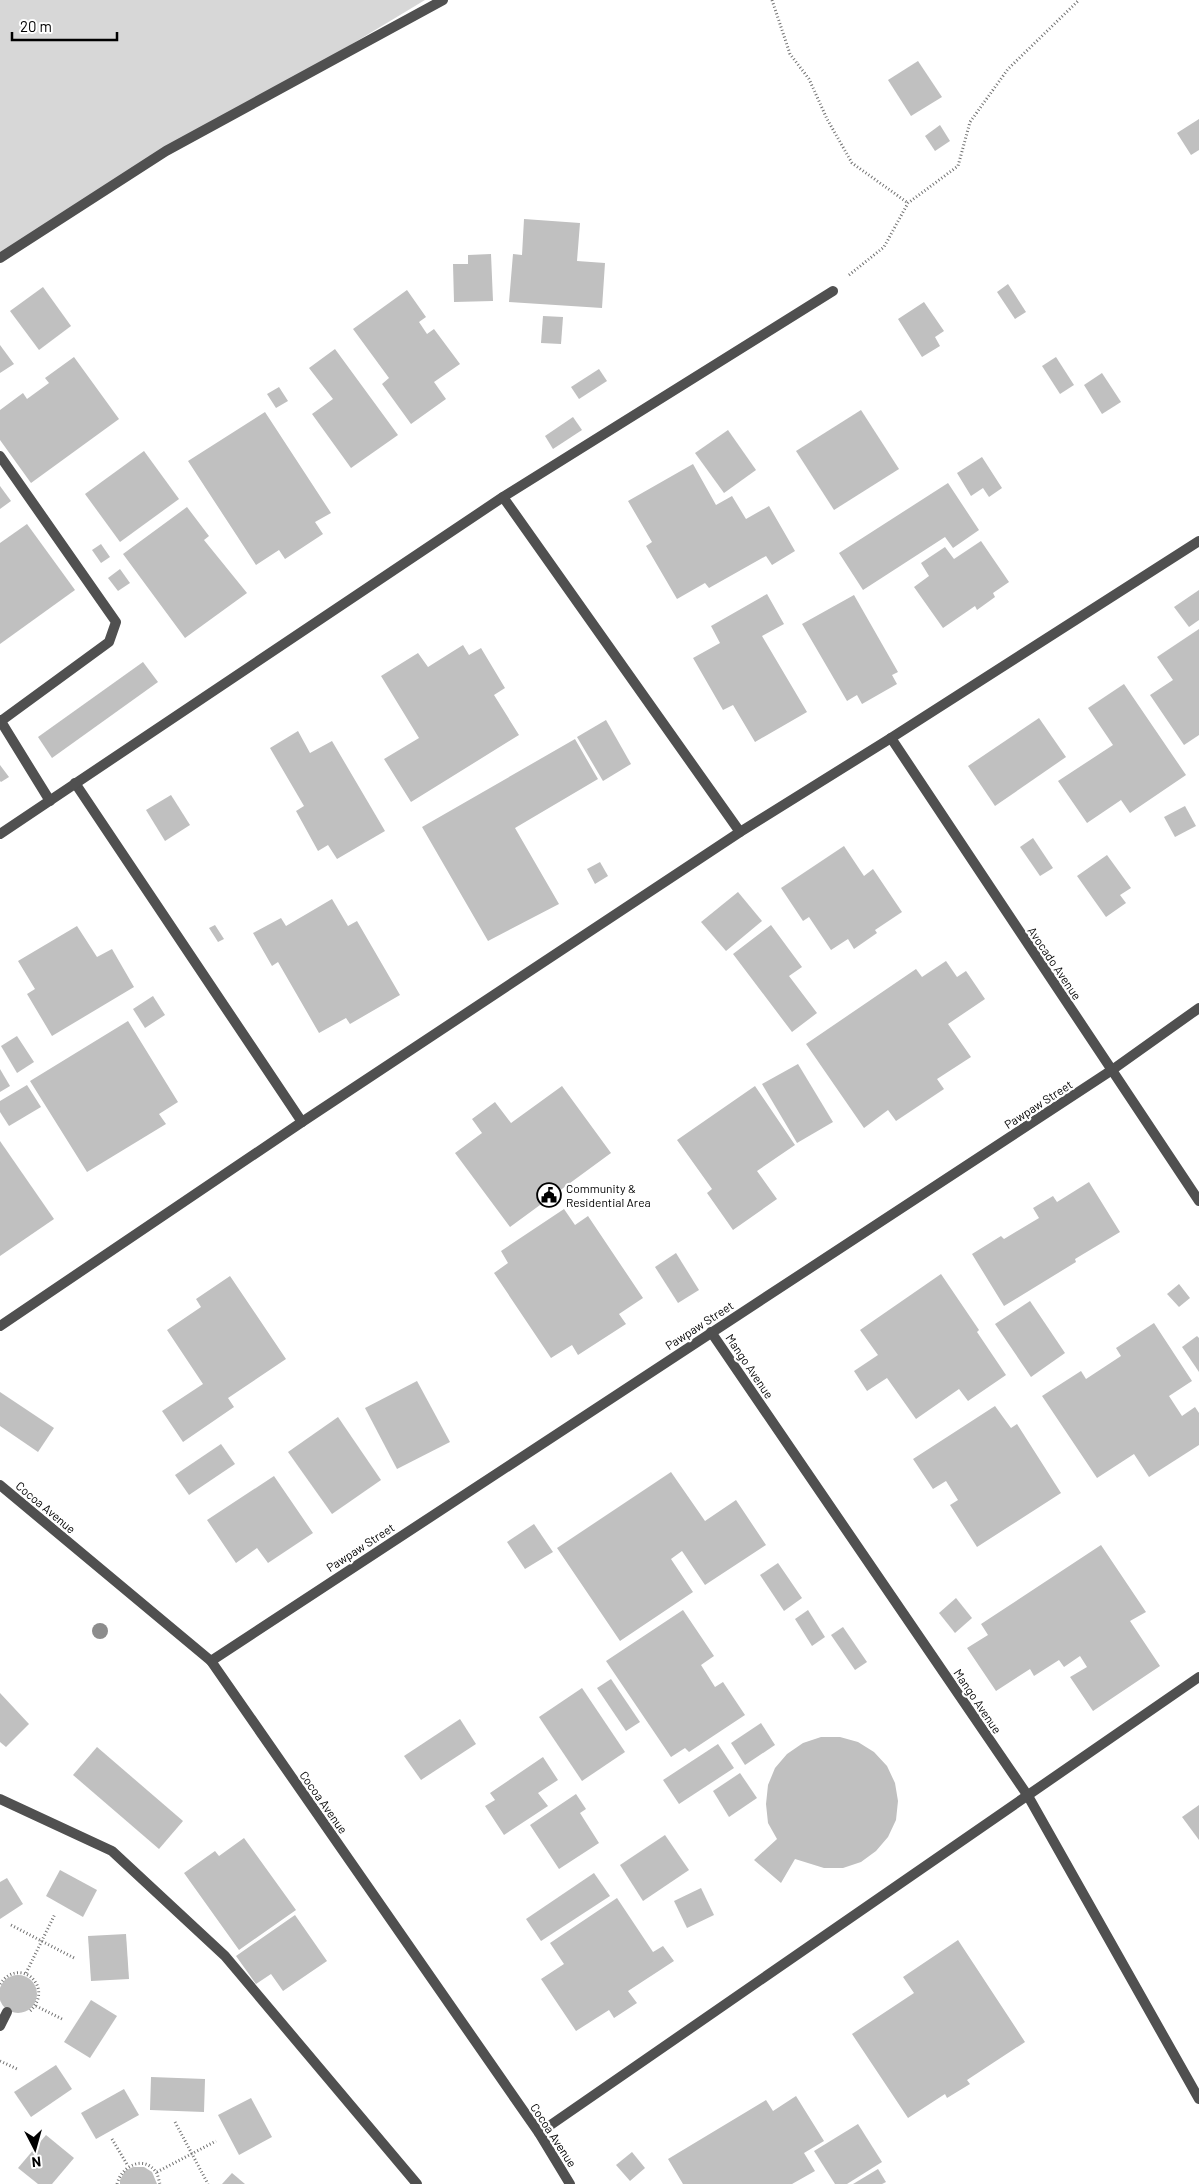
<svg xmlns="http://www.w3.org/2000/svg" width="1199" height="2184" font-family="Barlow,sans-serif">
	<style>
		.green { fill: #d7d7d7 }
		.building { fill: #c0c0c0 }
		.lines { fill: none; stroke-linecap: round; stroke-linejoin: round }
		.path { stroke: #727272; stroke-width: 3; stroke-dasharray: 1 2.5; stroke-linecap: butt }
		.lane { stroke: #505050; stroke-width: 10 }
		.street { stroke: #505050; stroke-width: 10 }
		.tree { fill: #8c8c8c }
		.labels { text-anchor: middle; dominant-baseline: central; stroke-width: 4.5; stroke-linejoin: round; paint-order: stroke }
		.street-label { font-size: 12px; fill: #000; stroke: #fff }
		.poi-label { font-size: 12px; fill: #000; stroke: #fff; text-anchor: start }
	</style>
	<rect width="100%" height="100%" fill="#fff"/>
	<polygon class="green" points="0,0 425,0 0,256"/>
	<g class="building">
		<polygon points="918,61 942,97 911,116 888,80"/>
		<polygon points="1199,119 1199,150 1191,155 1177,133"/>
		<polygon points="940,125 950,141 935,151 925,136"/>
		<polygon points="524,219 580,223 577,261 605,263 602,308 509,302 513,254 522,255"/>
		<polygon points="491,254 493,301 454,302 453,264 468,264 468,255"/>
		<polygon points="1008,284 1026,312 1015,319 997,292"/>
		<polygon points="43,287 71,326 39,350 10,311"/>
		<polygon points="407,290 426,317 419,322 427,334 434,329 460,364 434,382 446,399 411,424 382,384 389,378 353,329"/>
		<polygon points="924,302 944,331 935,337 940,346 922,357 898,319"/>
		<polygon points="543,316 563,317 561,344 541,343"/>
		<polygon points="0,345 14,364 0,373"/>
		<polygon points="335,349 398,435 351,468 312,414 333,399 309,368"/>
		<polygon points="74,357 119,419 31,483 0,440 0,410 23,393 27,399 49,383 45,378"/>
		<polygon points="1056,357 1074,385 1060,394 1042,366"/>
		<polygon points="599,369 607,381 579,399 571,387"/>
		<polygon points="1102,373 1121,402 1102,414 1084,385"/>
		<polygon points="279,387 288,401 276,408 267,394"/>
		<polygon points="861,410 899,469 834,510 796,451"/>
		<polygon points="265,412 331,513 315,522 323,534 285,559 279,550 256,565 188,461"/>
		<polygon points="573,417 582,430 553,449 545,436"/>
		<polygon points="728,430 756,470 724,493 695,453"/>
		<polygon points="144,451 179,499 120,542 85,494"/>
		<polygon points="982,457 1002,488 989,497 983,488 971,496 957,473"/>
		<polygon points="693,464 716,505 732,496 746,519 769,506 795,551 772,565 766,556 709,588 705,583 677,599 646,546 652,542 628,501"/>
		<polygon points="948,483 979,530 953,548 945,537 863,590 839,553"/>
		<polygon points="0,486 11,501 0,509"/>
		<polygon points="187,507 209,536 204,540 247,593 185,638 123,554"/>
		<polygon points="27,524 75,590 0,644 0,543"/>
		<polygon points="981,541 1009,582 993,593 995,597 977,610 975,606 943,628 914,587 929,576 921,563 945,547 954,559"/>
		<polygon points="101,544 110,557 101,563 92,550"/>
		<polygon points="120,569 130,583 118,591 108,578"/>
		<polygon points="1199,590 1199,620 1189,627 1174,607"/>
		<polygon points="767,594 784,624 762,636 807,712 755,742 733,705 723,710 693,658 720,643 711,626"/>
		<polygon points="854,595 898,672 892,675 897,684 862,704 857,695 847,701 802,624"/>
		<polygon points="1199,629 1199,735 1184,745 1150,695 1173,680 1157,657"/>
		<polygon points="463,645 469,655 481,648 505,688 494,695 519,735 411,802 384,759 419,738 381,676 418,653 428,667"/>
		<polygon points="143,662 158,682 52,758 38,737"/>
		<polygon points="1124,684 1186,775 1130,813 1121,800 1087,823 1058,781 1113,745 1088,708"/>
		<polygon points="1039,718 1066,757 995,806 968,766"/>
		<polygon points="606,720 631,764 603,781 577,737"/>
		<polygon points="298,731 310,753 332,741 385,831 337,859 328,845 318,851 296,811 304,806 270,748"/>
		<polygon points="575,739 598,779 515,828 559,904 488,941 422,827"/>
		<polygon points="0,765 9,777 1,782 0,781"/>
		<polygon points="171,795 190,825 165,841 146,810"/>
		<polygon points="1185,806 1196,826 1175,837 1164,817"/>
		<polygon points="1033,838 1053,868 1040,876 1020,847"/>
		<polygon points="844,846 864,876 873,869 902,912 875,930 877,933 854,949 848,939 831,950 809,917 803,921 781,888"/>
		<polygon points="1107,855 1131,888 1120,895 1126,903 1106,917 1077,876"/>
		<polygon points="600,862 608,876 595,884 587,869"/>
		<polygon points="738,892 762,921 726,951 701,922"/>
		<polygon points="332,899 348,926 357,921 400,995 350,1024 346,1018 319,1033 278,962 272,966 253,933 281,918 286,926"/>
		<polygon points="215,925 224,939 218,942 209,928"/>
		<polygon points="771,925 802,967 789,976 817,1013 792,1032 733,954"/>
		<polygon points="77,926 97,957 112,949 134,987 52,1036 27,994 35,989 18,961"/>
		<polygon points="946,961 957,977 966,971 985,999 948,1024 971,1057 937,1079 944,1089 896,1121 888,1110 864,1128 806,1044 916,969 922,977"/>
		<polygon points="153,996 165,1015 145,1028 133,1009"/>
		<polygon points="128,1021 178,1102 159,1114 166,1124 87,1172 30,1081"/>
		<polygon points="17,1036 34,1062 17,1073 1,1046"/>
		<polygon points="798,1064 833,1122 797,1143 762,1084"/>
		<polygon points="0,1069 10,1086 0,1092"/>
		<polygon points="27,1085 41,1107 9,1126 0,1112 0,1101"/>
		<polygon points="562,1086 611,1153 510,1227 455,1153 482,1133 472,1119 495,1102 511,1123"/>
		<polygon points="755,1086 795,1145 757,1171 777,1199 733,1230 707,1193 712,1189 677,1140"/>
		<polygon points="0,1141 54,1219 0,1256"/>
		<polygon points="1089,1182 1120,1232 1075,1259 1076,1262 1004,1306 972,1254 1001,1236 1004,1239 1039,1218 1033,1208 1053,1196 1057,1202"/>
		<polygon points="564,1209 575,1225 588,1216 643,1298 619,1314 626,1324 578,1355 572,1345 551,1358 494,1273 508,1263 501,1251"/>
		<polygon points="676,1253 699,1290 678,1303 655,1267"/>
		<polygon points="941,1274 979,1330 977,1332 1006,1375 968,1401 959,1389 916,1419 887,1378 867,1391 854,1371 878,1355 860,1330"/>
		<polygon points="230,1276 286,1359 228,1398 234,1407 183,1442 162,1411 203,1384 167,1330 201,1307 196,1299"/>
		<polygon points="1179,1284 1190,1298 1179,1307 1167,1294"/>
		<polygon points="1030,1301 1065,1353 1031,1377 995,1324"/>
		<polygon points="1154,1323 1192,1381 1169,1396 1182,1416 1195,1407 1199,1413 1199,1445 1149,1477 1134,1454 1097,1478 1042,1396 1081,1371 1086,1379 1121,1356 1116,1348"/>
		<polygon points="1197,1336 1199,1338 1199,1372 1182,1347"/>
		<polygon points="417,1381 450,1442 397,1469 365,1408"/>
		<polygon points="0,1392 54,1428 38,1452 0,1426"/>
		<polygon points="995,1406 1011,1428 1017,1424 1061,1493 977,1547 950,1505 958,1500 946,1481 933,1489 913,1459"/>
		<polygon points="338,1417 381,1480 332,1514 288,1452"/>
		<polygon points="221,1444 235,1464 189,1495 175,1475"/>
		<polygon points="671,1472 705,1521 736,1500 766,1545 705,1585 682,1551 671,1559 693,1592 620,1641 557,1548"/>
		<polygon points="274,1476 313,1533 268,1563 257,1548 236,1563 207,1520"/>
		<polygon points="534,1524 553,1552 525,1569 507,1542"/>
		<polygon points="1101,1545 1146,1612 1130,1621 1160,1666 1093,1711 1070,1677 1087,1667 1080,1656 1064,1667 1059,1660 1034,1676 1030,1669 996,1691 967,1648 988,1635 981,1624"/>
		<polygon points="778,1563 802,1598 784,1611 760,1575"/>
		<polygon points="956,1598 972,1618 955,1633 939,1613"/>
		<polygon points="683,1610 714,1656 701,1665 715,1687 723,1682 745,1715 689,1752 685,1748 671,1757 606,1661"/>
		<polygon points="808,1610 825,1637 812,1646 795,1619"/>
		<polygon points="843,1627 867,1662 855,1670 831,1635"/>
		<polygon points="611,1679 640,1722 626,1731 597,1688"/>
		<polygon points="582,1688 625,1752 582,1781 539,1717"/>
		<polygon points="0,1693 29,1724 6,1747 0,1742"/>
		<polygon points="460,1719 476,1744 421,1780 404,1756"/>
		<polygon points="761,1723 775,1745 745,1765 731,1743"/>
		<polygon points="821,1737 840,1737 858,1742 874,1752 887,1766 895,1783 898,1801 896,1820 888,1837 876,1851 861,1862 843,1868 824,1868 795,1859 781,1883 754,1860 777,1839 768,1823 766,1804 768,1785 775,1768 787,1754 803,1743"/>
		<polygon points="718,1744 734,1768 679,1804 663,1780"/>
		<polygon points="97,1747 183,1821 159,1849 73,1775"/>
		<polygon points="543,1757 558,1780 538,1793 548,1806 504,1835 485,1806 495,1800 490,1793"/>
		<polygon points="740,1773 757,1798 729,1817 713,1791"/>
		<polygon points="576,1794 586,1809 580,1813 599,1843 559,1869 530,1825"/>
		<polygon points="1199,1805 1199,1840 1182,1817"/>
		<polygon points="665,1835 689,1870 643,1901 620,1865"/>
		<polygon points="244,1838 296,1910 239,1950 184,1873 215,1851 219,1856"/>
		<polygon points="60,1870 97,1890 83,1917 46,1896"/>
		<polygon points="594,1873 610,1896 541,1941 526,1919"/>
		<polygon points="7,1878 23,1904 0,1919 0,1882"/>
		<polygon points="701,1888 714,1915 687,1928 674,1901"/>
		<polygon points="617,1898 653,1952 663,1946 674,1961 628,1991 637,2003 614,2018 609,2010 576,2031 541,1979 564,1964 550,1943"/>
		<polygon points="295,1915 327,1961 283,1991 271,1974 256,1984 236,1956"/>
		<polygon points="126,1934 129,1979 91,1981 88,1936"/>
		<polygon points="958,1940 1025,2042 967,2080 970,2084 947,2098 945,2094 908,2118 852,2034 914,1993 903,1977"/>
		<circle cx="18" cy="1994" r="19"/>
		<polygon points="91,2000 117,2016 90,2058 64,2042"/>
		<polygon points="56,2065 72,2089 31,2117 14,2092"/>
		<polygon points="151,2077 205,2079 204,2112 150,2110"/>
		<polygon points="124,2089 139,2115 96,2139 81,2113"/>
		<polygon points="796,2096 824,2141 804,2153 815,2171 792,2184 683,2184 668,2159 766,2100 773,2111"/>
		<polygon points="251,2098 272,2137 239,2155 218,2115"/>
		<polygon points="858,2124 882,2162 847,2184 835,2184 814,2151"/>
		<polygon points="46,2135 74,2158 52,2184 38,2184 18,2168"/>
		<polygon points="632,2152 645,2168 630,2181 616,2165"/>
		<polygon points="133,2167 144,2167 152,2172 157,2184 120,2184 120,2180 125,2171"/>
		<polygon points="878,2169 886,2182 882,2184 853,2184"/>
		<polygon points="232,2173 245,2184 222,2184"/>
	</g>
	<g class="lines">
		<g class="path">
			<polyline points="772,0 790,54 809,79 827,119 852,163 908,203"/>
			<polyline points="849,275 884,247 908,203 958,166 970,122 1008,69 1079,0"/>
			<polyline points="11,1925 76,1959"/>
			<polyline points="26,1973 55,1914"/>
			<path d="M0,1984c20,-29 56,4 29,28"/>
			<polyline points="36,2006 64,2020"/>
			<polyline points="0,2061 17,2069"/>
			<polyline points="175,2122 208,2184"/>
			<polyline points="112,2139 128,2166"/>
			<polyline points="157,2172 216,2141"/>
			<path d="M117,2184c4,-17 26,-30 39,-12 2,3 3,9 4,12"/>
		</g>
		<polyline class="lane" points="0,2026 7,2012"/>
		<g class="street">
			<polyline points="0,258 166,151 443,0"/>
			<polyline points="0,456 116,622 109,642 1,721"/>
			<polyline points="503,497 740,832"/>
			<polyline points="0,720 50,801"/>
			<polyline points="891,738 1199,1201"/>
			<polyline points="75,783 302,1122"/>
			<polyline points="0,834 503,497 833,291"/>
			<polyline points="0,1326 302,1122 740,832 891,738 1199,541"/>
			<polyline points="711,1332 1028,1796 1199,2099"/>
			<polyline points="0,1485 211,1661 539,2133 570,2184"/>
			<polyline points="211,1661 1112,1070 1199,1008"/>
			<polyline points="0,1799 112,1851 225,1956 417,2184"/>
			<polyline points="539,2133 1199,1677"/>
		</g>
	</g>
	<circle class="tree" cx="100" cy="1631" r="8"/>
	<defs>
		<g id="civic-ring" transform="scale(1.25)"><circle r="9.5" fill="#fff" stroke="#000" stroke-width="1.5"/><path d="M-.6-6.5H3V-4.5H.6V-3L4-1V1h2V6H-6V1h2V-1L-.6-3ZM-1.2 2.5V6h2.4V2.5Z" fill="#000"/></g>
	</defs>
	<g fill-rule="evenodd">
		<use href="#civic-ring" x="549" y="1195"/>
	</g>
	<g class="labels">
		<g class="street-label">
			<text transform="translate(1055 963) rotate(56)">Avocado Avenue</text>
			<text transform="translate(1038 1104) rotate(-33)">Pawpaw Street</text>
			<text transform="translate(699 1325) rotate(-33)">Pawpaw Street</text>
			<text transform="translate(750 1366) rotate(56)">Mango Avenue</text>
			<text transform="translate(46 1507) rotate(40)">Cocoa Avenue</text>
			<text transform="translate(360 1547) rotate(-33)">Pawpaw Street</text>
			<text transform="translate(978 1701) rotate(56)">Mango Avenue</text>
			<text transform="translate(324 1802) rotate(55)">Cocoa Avenue</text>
			<text transform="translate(554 2135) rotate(57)">Cocoa Avenue</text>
		</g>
		<g class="poi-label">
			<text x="566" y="1188">Community &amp;<tspan x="566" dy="14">Residential Area</tspan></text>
		</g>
	</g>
	<g transform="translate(35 2149) rotate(174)" stroke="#ffffff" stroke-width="4" paint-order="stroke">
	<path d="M0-4L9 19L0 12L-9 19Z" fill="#000000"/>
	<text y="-8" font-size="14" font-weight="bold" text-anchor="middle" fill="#000000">N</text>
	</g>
	<path d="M12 32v8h105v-8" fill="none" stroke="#000000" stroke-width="2.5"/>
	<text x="20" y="32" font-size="15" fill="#000000" stroke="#ffffff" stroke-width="4" paint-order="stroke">20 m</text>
</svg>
